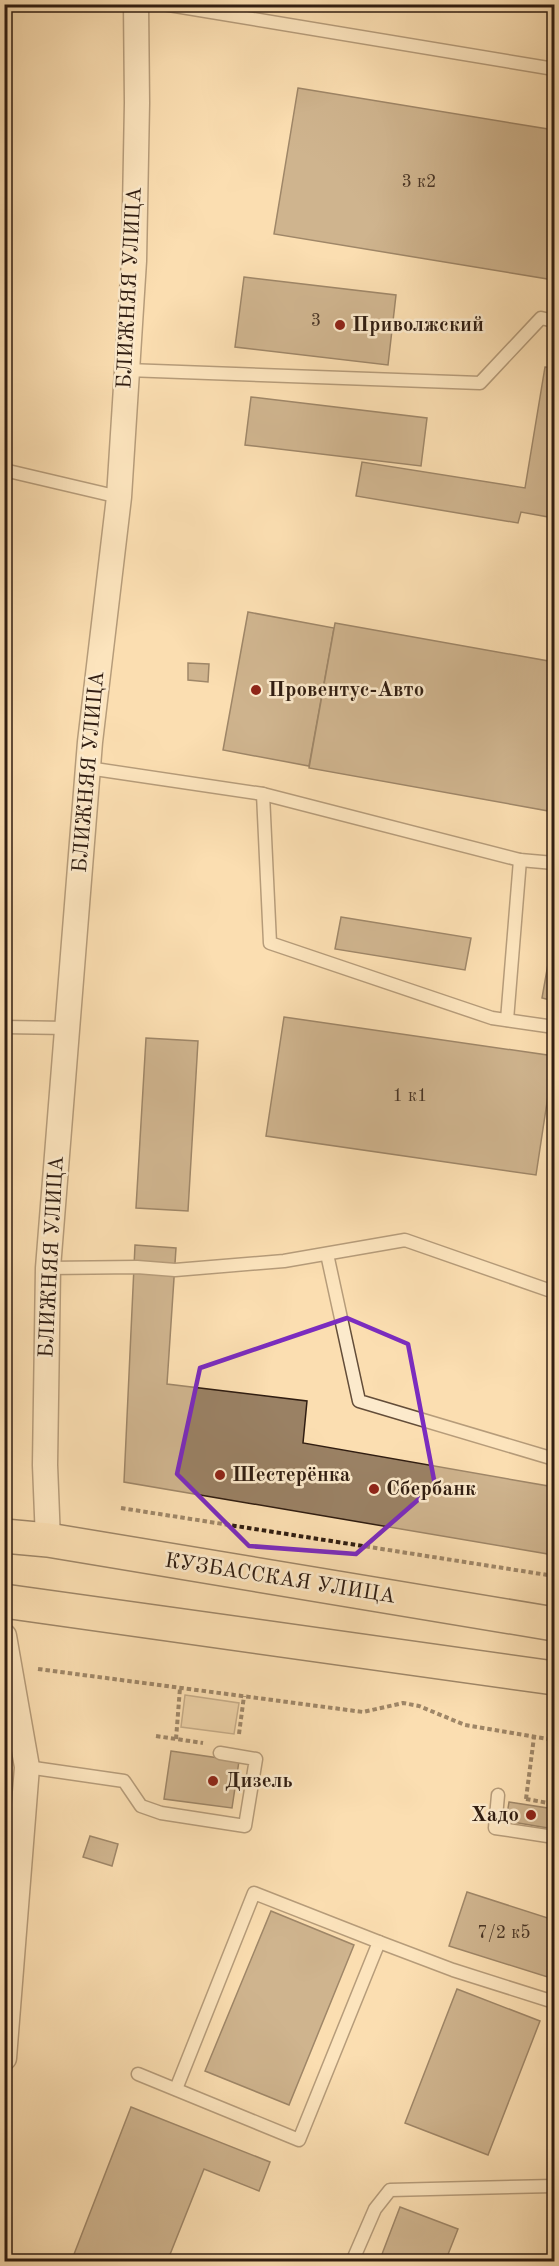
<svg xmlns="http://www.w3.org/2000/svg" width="559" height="2266" font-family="'Old Standard TT',serif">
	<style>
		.green { fill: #d8bd96; stroke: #846d54; stroke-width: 1.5 }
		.building { fill: #9a8164; stroke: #301d11; stroke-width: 1.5 }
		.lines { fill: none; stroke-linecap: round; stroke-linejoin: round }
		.lane-casing { stroke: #634d39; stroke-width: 15 }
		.street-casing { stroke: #634d39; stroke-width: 27 }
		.primary-casing { stroke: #301d11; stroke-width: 36 }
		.path { stroke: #301d11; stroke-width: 4; stroke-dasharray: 4.5 3; stroke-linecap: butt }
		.lane { stroke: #fceacc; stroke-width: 12 }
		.street { stroke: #fceacc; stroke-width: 24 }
		.primary { stroke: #fbdeb1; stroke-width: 33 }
		.marked { fill: none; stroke: #7b2cbf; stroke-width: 4.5; stroke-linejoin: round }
		.poi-dot { fill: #8f2418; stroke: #fceacc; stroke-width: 2 }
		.labels { text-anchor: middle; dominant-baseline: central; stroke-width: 5; stroke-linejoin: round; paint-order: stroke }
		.number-label { font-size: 18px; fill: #4a3626 }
		.street-label { font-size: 21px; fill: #301d11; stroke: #fceacc }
		.poi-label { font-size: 21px; font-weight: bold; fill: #301d11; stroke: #fceacc; text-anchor: start }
	</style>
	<rect width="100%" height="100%" fill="#fbdeb1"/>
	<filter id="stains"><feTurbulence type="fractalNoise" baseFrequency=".00333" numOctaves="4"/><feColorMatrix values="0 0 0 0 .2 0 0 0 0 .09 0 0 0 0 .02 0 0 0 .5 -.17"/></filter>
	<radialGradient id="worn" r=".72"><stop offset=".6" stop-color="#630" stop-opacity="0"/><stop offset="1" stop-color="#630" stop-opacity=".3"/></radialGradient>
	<polygon class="green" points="185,1695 239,1703 234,1734 181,1727"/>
	<g class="building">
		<polygon points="298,88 554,130 554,280 274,234"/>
		<polygon points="244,277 396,295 388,365 235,347"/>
		<polygon points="545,367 554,368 554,518 521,512 518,523 356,496 362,462 525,488"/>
		<polygon points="251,397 427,418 421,466 245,445"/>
		<polygon points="248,612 334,628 309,766 223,750"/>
		<polygon points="335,623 554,662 554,812 309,768"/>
		<polygon points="188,663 209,664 208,682 188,680"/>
		<polygon points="341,917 471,938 465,970 335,949"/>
		<polygon points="554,930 554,1001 542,998"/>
		<polygon points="284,1017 554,1056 536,1175 266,1136"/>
		<polygon points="146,1038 198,1041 188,1211 136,1208"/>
		<polygon points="135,1245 176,1248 167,1384 307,1401 303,1443 554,1487 554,1555 124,1482"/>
		<polygon points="171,1751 239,1761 232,1808 164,1799"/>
		<polygon points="509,1802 554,1809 554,1829 506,1821"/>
		<polygon points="90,1836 118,1844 112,1866 83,1857"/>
		<polygon points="467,1892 554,1920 554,1979 449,1946"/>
		<polygon points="271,1911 354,1945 289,2105 205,2071"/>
		<polygon points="457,1989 540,2021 488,2155 405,2123"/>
		<polygon points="131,2107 270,2162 259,2191 204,2169 167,2262 71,2262"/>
		<polygon points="400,2207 458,2229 445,2262 379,2262"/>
	</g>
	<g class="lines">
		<g class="lane-casing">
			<g id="lane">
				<polyline points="163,4 554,69"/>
				<polyline points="127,370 480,383 541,318 554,321"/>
				<polyline points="4,470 119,497"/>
				<polyline points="88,768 263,794 520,860 554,863"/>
				<polyline points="263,794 270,943 492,1018 554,1027"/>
				<polyline points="507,1020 520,860"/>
				<polyline points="4,1027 67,1028"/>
				<polyline points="327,1254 359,1401 554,1459"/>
				<polyline points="48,1268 137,1267 175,1270 284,1261 405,1240 554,1292"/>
				<polyline points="27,1767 124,1781 141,1806 161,1813 245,1826 256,1759 220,1753"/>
				<polyline points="498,1795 495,1828 554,1837"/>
				<polyline points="4,1821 22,1821"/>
				<polyline points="138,2074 299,2140 379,1942 453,1970 554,2002"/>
				<polyline points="176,2089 254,1893 379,1942"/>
				<polyline points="352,2262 375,2209 390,2190 554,2186"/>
			</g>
		</g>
		<g class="street-casing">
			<g id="street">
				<polyline points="48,1540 45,1465 48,1268 90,742 119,497 134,261 137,103 136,4"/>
				<polyline points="4,1636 27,1767 4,2058"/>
			</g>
		</g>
		<g class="primary-casing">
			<g id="primary">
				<polyline points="4,1536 48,1540 554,1624"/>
				<polyline points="4,1601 554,1678"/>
			</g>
		</g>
		<g class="path">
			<polyline points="121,1508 554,1576"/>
			<polyline points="38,1669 363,1712 403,1703 419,1706 465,1725 554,1740"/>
			<polyline points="239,1734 244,1696"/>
			<polyline points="156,1736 203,1743"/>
			<polyline points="176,1739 180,1688"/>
			<polyline points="526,1799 534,1737"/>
			<polyline points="526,1799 554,1804"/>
		</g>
		<use href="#lane" class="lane"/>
		<use href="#street" class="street"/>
		<use href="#primary" class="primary"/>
	</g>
	<path d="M0 0H559V2266H0ZM347,1318l61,26 27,141 -79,69 -107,-8 -72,-72 23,-106z" fill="#fbdeb1" fill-opacity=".55" fill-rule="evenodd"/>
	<path class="marked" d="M347,1318l61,26 27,141 -79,69 -107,-8 -72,-72 23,-106z"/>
	<g class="poi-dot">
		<circle cx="340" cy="325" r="6"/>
		<circle cx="256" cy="690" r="6"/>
		<circle cx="220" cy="1475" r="6"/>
		<circle cx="374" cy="1489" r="6"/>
		<circle cx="213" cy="1781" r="6"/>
		<circle cx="531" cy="1815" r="6"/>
	</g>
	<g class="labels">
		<g class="number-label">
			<text x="419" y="182">3 к2</text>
			<text x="316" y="321">3</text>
			<text x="410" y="1096">1 к1</text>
			<text x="504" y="1933">7/2 к5</text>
		</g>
		<g class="street-label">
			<text transform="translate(130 288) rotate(-87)">БЛИЖНЯЯ УЛИЦА</text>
			<text transform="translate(89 772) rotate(-85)">БЛИЖНЯЯ УЛИЦА</text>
			<text transform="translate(52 1257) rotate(-87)">БЛИЖНЯЯ УЛИЦА</text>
			<text transform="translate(280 1579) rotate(9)">КУЗБАССКАЯ УЛИЦА</text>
		</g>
		<g class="poi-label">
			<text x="352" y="325">Приволжский</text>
			<text x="268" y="690">Провентус-Авто</text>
			<text x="232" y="1475">Шестерёнка</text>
			<text x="386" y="1489">Сбербанк</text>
			<text x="225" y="1781">Дизель</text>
			<text x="519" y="1815" text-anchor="end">Хадо</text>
		</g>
	</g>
	<rect width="559" height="2266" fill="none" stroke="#fbdeb1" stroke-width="24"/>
	<rect x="6" y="6" width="547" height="2254" fill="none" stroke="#301d11" stroke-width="3"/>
	<rect x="12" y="12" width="535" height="2242" fill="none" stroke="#301d11" stroke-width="1.5"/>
	<rect width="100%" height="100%" filter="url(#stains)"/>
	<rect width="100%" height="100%" fill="url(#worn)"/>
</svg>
